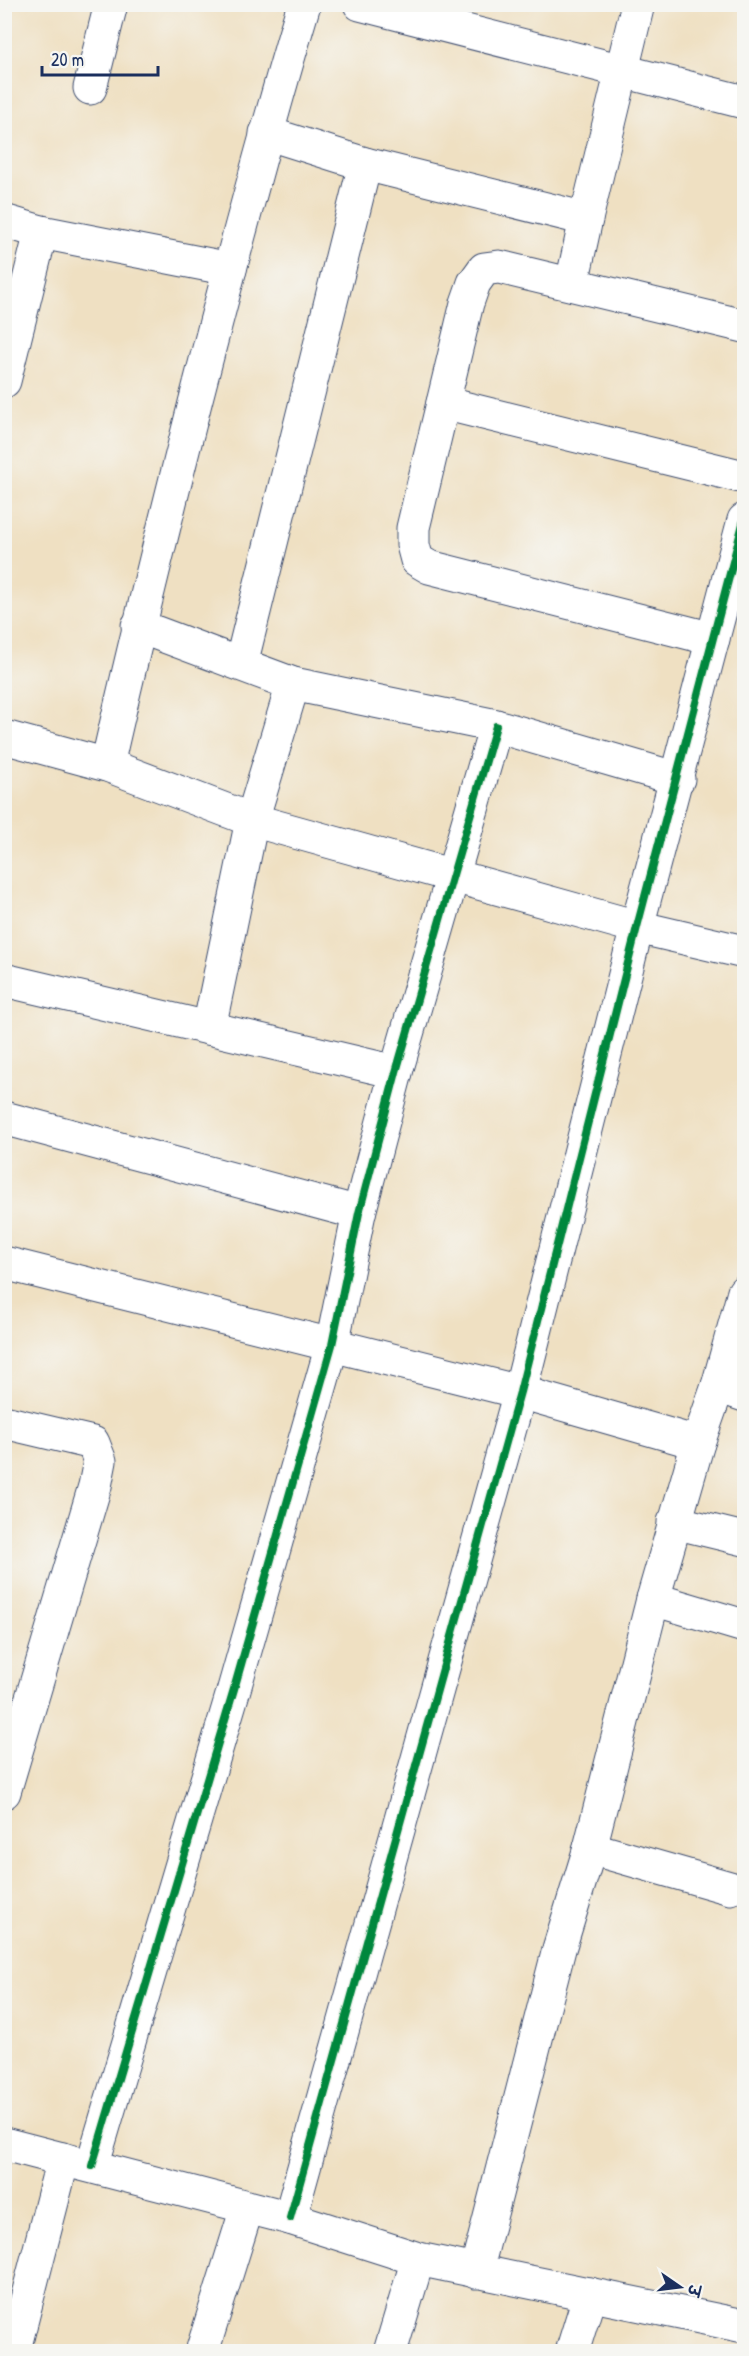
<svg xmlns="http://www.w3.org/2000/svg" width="749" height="2356" font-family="'Patrick Hand','Playpen Sans Deva',sans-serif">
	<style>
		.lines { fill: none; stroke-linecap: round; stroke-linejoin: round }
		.minor-casing { stroke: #3b4a6d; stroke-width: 35 }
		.minor { stroke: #fff; stroke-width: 33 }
		.cycleway-casing { stroke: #f6f6f2; stroke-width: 11 }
		.cycleway { stroke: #00873e; stroke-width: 8 }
	</style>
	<rect width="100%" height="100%" fill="#f6f6f2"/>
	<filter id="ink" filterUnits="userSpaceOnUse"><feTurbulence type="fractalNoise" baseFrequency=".0167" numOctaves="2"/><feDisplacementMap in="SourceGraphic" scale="12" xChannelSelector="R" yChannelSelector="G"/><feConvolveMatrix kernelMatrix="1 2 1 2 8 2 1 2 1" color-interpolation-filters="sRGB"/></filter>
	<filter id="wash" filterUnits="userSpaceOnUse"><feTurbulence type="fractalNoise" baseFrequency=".008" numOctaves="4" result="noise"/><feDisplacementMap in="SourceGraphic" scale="24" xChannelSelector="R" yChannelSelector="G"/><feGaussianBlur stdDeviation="1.35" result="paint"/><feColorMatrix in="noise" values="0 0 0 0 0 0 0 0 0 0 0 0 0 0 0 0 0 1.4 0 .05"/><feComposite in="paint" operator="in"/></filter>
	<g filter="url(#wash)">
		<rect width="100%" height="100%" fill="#efe0c2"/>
	</g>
	<g filter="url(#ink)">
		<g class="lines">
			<g class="minor-casing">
				<g id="minor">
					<polyline points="360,4 744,102"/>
					<polyline points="90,88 111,4"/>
					<polyline points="266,133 365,164 586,219 638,4"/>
					<polyline points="4,221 41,232 230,269"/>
					<polyline points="572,283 586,219"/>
					<polyline points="4,381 41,232"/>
					<polyline points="443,403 744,477"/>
					<polyline points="138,626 293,684 496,726 678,779"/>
					<polyline points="713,639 429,567 417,560 413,545 413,528 467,303 474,283 484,269 499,267 744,326"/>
					<polyline points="241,664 365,164"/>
					<polyline points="4,737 107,765 252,820 637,927 744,952"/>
					<path d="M107,765c28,-123 58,-244 89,-366 34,-132 69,-264 108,-395"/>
					<polyline points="4,980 396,1072"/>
					<polyline points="209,1028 252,820 293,684"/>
					<polyline points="4,1118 359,1213"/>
					<polyline points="4,1263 520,1392 698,1443"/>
					<polyline points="718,1386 744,1395"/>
					<polyline points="4,1422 93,1443 100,1461 95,1486 4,1792"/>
					<polyline points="674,1522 744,1539"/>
					<polyline points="653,1599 744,1626"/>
					<polyline points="590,1848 730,1888"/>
					<polyline points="4,2144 290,2218 418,2259 744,2326"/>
					<polyline points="92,2166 234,1689 332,1345 359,1213 396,1072 496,726"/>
					<polyline points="290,2218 520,1392 637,927 744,520"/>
					<polyline points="476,2272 559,1949 590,1848 653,1599 698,1443 718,1386 744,1292"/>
					<polyline points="12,2352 16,2342 63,2159"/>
					<polyline points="202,2352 247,2208"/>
					<polyline points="390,2352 418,2259"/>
					<polyline points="572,2352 590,2294"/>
				</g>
			</g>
			<use href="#minor" class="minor"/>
			<g class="cycleway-casing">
				<g id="cycleway">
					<polyline points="92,2166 234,1689 332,1345 359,1213 396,1072 496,726"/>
					<polyline points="290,2218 520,1392 637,927 744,520"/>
				</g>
			</g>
			<use href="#cycleway" class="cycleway"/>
		</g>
	</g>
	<rect width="749" height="2356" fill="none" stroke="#f6f6f2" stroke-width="24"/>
	<g transform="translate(680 2287) rotate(104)" stroke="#f6f6f2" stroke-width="4.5" paint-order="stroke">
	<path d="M0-4.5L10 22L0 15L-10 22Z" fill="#1b2f5e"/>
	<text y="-9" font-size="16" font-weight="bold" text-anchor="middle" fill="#1b2f5e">उ</text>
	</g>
	<path d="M42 66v9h116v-9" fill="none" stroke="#1b2f5e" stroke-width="3"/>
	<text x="51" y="66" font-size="18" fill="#1b2f5e" stroke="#f6f6f2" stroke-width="4.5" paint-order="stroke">20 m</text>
</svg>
